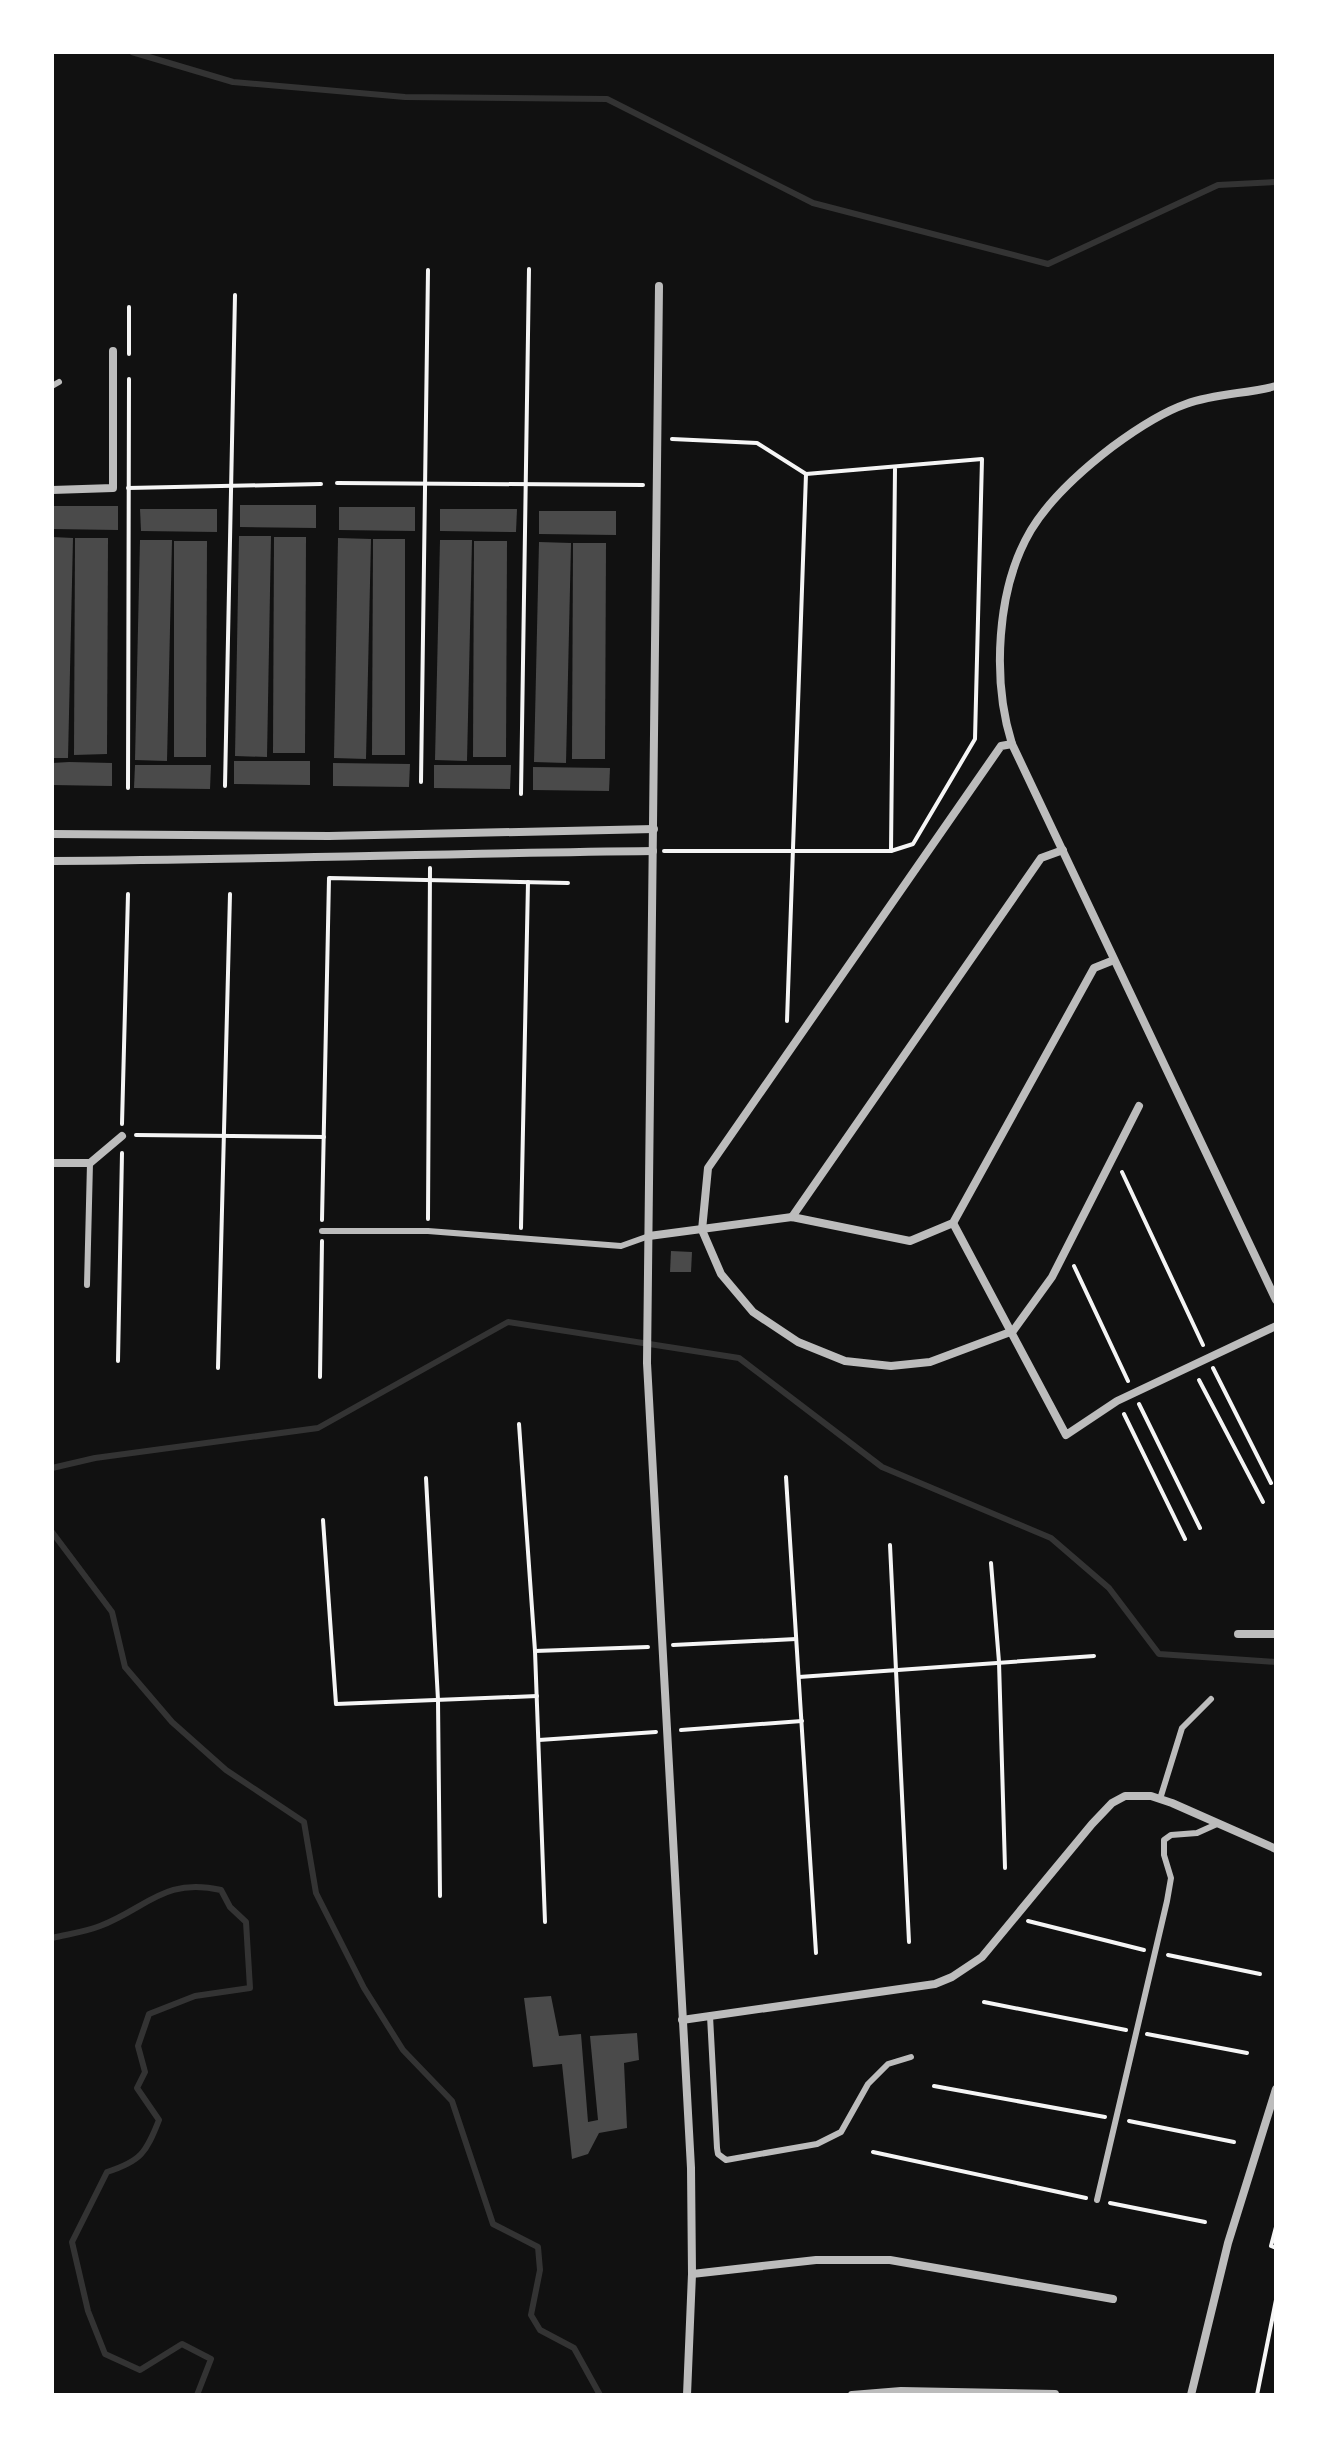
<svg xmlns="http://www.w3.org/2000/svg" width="1328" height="2447" font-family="Rubik,sans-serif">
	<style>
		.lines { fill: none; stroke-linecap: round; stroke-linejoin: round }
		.stream { stroke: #333; stroke-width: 6 }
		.building { fill: #4a4a4a }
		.path { stroke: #f5f5f5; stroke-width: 4 }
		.service { stroke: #bcbcbc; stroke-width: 6 }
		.minor { stroke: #bcbcbc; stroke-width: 8 }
	</style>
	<rect width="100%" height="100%" fill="#111"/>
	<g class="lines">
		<g class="stream">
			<polyline points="132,52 233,82 405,97 607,99 813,203 1048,264 1218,185 1276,182"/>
			<polyline points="52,1468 95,1458 318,1428 508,1322 739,1358 882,1467 1051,1538 1109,1588 1159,1654 1276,1662"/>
			<polyline points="52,1532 112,1612 125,1667 172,1722 226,1770 304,1822 316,1893 364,1988 403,2050 452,2101 493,2224 538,2247 540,2270 531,2315 540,2330 574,2348 600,2395"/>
			<path d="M52,1938c16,-4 33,-6 48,-12 47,-18 64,-49 121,-36l9,17 16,15 4,66 -55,8 -46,18 -11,32 7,26 -8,16 22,32c-13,33 -18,41 -52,52l-35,70 16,69 17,43 35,16 42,-26 29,15 -14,36"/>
		</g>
	</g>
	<g class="building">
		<polygon points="240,505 316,505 316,528 240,527"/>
		<polygon points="52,506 118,506 118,530 52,529"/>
		<polygon points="339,507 415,507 415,531 339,530"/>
		<polygon points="140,509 217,509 217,532 141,531"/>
		<polygon points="440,509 517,509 516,532 440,531"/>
		<polygon points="539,511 616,511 616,535 539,534"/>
		<polygon points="239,536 271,536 267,757 235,756"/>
		<polygon points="52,537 73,538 68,758 52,758"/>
		<polygon points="274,537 306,537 305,753 273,753"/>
		<polygon points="75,538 108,538 107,754 74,755"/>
		<polygon points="338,538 371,539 366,759 334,758"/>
		<polygon points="373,539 405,539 405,755 372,755"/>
		<polygon points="140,540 172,540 167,761 135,760"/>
		<polygon points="440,540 472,540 467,761 435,760"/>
		<polygon points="174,541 207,541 206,757 174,757"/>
		<polygon points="474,541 507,541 506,757 473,757"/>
		<polygon points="539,542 571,543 566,763 534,762"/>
		<polygon points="573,543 606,543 605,759 572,759"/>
		<polygon points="234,761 310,761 310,785 234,784"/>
		<polygon points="69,762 112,763 112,786 52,785 52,763"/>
		<polygon points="333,763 410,764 409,787 333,786"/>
		<polygon points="135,765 211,765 210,789 134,788"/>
		<polygon points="434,765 511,765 510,789 434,788"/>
		<polygon points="533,767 610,768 609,791 533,790"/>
		<polygon points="671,1251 692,1252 691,1272 670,1272"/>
		<polygon points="551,1996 559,2036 581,2034 588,2122 598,2120 590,2036 637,2033 639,2060 624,2063 627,2128 599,2133 588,2154 572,2159 562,2064 533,2067 524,1998"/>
	</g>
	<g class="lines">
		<g class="path">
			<polyline points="129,307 129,354"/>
			<polyline points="337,483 643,485"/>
			<polyline points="128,488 321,484"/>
			<polyline points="421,782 428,270"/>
			<polyline points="225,786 235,295"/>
			<polyline points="128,788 129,379"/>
			<polyline points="521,794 529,269"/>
			<polyline points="664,851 891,851 913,844 975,739 982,459 806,474 757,443 672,439"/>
			<polyline points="891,851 895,469"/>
			<polyline points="787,1021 806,474"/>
			<polyline points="122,1124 128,894"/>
			<polyline points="136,1135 324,1137"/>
			<polyline points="1122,1172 1203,1345"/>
			<polyline points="428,1219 430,868"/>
			<polyline points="322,1220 329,878 568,883"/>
			<polyline points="521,1228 528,882"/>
			<polyline points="1074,1266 1128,1381"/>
			<polyline points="118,1361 122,1153"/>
			<polyline points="218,1368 230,894"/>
			<polyline points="1213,1368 1271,1483"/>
			<polyline points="320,1377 322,1241"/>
			<polyline points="1199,1380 1263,1502"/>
			<polyline points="1139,1404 1200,1528"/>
			<polyline points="1124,1414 1185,1539"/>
			<polyline points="519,1424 535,1651 545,1922"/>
			<polyline points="786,1477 816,1953"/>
			<polyline points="426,1478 438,1700 440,1896"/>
			<polyline points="323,1520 336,1704 537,1696"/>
			<polyline points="890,1545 909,1942"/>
			<polyline points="991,1563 999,1662 1005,1868"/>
			<polyline points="673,1645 796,1639"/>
			<polyline points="535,1651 648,1647"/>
			<polyline points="799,1677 1094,1656"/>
			<polyline points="681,1730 802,1721"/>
			<polyline points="539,1740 656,1732"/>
			<polyline points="1028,1921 1144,1950"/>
			<polyline points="1168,1955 1260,1974"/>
			<polyline points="984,2002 1126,2030"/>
			<polyline points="1147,2034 1247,2053"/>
			<polyline points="934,2086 1105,2117"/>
			<polyline points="1129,2121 1234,2142"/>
			<polyline points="873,2152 1086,2198"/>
			<polyline points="1110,2203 1205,2222"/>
			<polyline points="1276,2227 1271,2246 1276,2248"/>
			<polyline points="1257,2395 1276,2300"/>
		</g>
		<g class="service">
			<polyline points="52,386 59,382"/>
			<polyline points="322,1231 428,1231 621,1246 649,1236"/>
			<polyline points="87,1285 90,1163"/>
			<polyline points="1160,1799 1182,1728 1211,1699"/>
			<polyline points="710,2016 717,2148 718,2154 726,2160 817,2144 841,2132 868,2084 888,2064 911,2057"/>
			<polyline points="1097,2200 1167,1901 1171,1878 1164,1855 1164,1840 1171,1835 1197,1833 1217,1824"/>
		</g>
		<g class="minor">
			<polyline points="659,286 647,1363 691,2168 692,2274 687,2395"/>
			<path d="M1276,386c-29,8 -60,7 -90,18 -26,9 -51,26 -74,43 -30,23 -61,50 -81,83 -35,59 -39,150 -19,214l264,556"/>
			<polyline points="52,490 113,488 113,351"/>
			<polyline points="1012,744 1001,746 708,1168 702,1230 721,1274 753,1312 798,1342 845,1361 891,1366 930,1362 1013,1331 1052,1277 1139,1106"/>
			<polyline points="52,834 329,836 654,829"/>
			<path d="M52,861c201,-1 401,-8 601,-10"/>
			<polyline points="52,1163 90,1163 122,1136"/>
			<polyline points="792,1217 1041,858 1063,850"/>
			<polyline points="953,1223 1066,1435 1117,1401 1276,1326"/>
			<polyline points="649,1236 792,1217 910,1241 953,1223 1094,968 1114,960"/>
			<polyline points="1238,1634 1276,1634"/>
			<polyline points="682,2020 935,1984 952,1977 982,1957 1092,1824 1112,1803 1125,1796 1151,1796 1172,1803 1276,1849"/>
			<polyline points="692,2274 816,2260 890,2260 1113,2299"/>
			<polyline points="852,2395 901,2391 1055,2394"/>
			<polyline points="1191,2395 1228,2243 1276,2089"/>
		</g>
	</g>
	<rect width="1328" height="2447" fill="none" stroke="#ffffff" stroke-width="108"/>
</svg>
